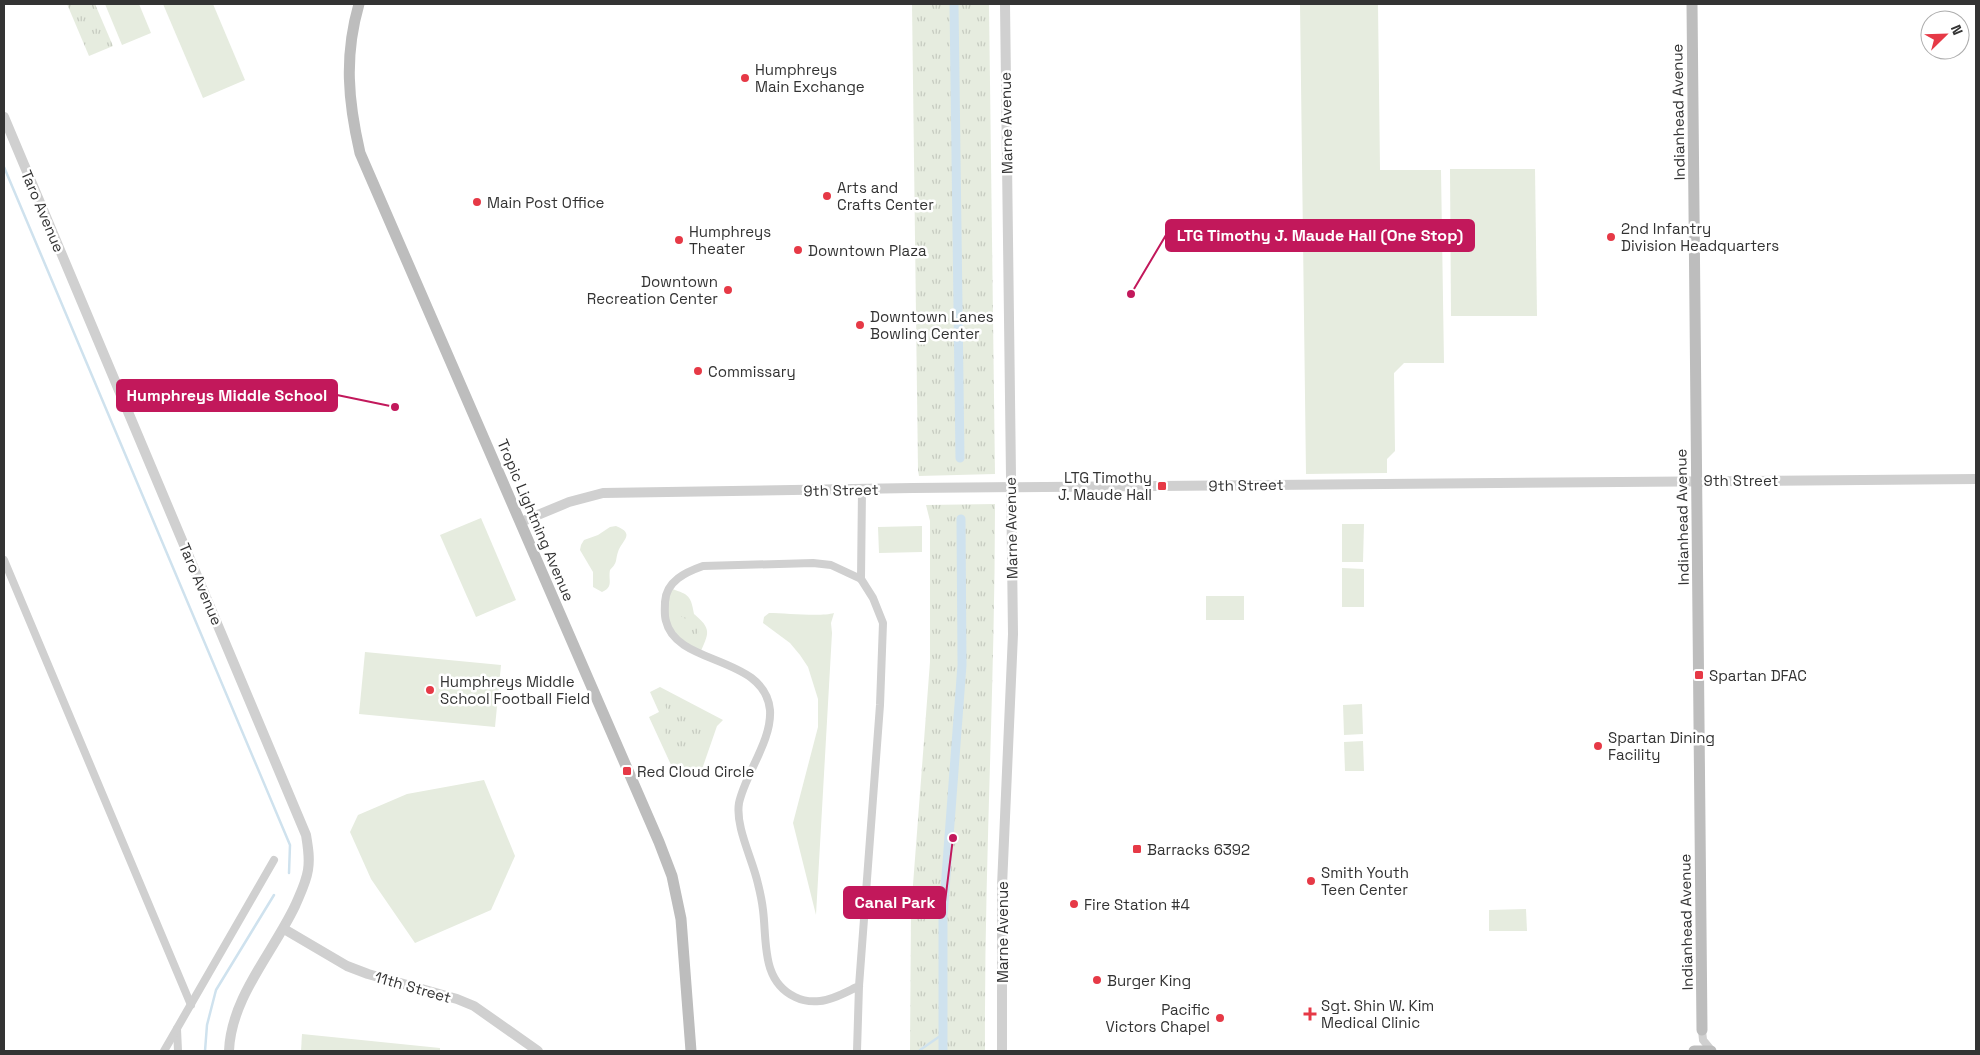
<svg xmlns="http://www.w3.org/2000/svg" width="1980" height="1055" font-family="'Space Grotesk',sans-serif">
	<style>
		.grass { fill: #e6ecdf }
		.park { fill: url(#park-tufts) }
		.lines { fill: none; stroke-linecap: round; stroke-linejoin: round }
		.stream { stroke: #cfe2ee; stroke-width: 2.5 }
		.canal { stroke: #cfe2ee; stroke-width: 9 }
		.minor { stroke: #d0d0d0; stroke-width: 8 }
		.tertiary { stroke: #d0d0d0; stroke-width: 10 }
		.secondary { stroke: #bdbdbd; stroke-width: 11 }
		.poi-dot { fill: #e63946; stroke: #fff; stroke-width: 2 }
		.labels { text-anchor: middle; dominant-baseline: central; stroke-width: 5; stroke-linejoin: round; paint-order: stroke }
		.poi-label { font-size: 15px; fill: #333; stroke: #fff; text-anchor: start }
		.street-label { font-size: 15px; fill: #333; stroke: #fff }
		.leader { fill: none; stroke: #c2185b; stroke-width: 2 }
		.callout-dot { fill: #c2185b; stroke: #fff; stroke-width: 2 }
		.callout { fill: #c2185b; stroke: #c2185b; stroke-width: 2 }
		.callout-label { font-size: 16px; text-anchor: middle; font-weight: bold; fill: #fff }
	</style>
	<defs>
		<pattern id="park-tufts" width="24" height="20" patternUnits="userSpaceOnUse" patternTransform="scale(1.25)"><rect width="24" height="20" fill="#e6ecdf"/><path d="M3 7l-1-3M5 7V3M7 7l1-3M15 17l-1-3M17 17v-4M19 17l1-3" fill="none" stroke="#c6cbc0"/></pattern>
	</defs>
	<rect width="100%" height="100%" fill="#fff"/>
	<g class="grass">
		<polygon points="105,4 139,4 151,33 122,45"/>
		<polygon points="163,4 213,4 245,80 203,98"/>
		<polygon points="1300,4 1378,4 1380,170 1441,170 1444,363 1404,363 1394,373 1395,451 1387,459 1387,473 1306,474"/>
		<polygon points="1450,169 1535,169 1537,316 1451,316"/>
		<polygon points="481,518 516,600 476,617 440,535"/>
		<polygon points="1342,524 1364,524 1363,562 1342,562"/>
		<path d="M616,526c20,8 6,14 2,26 -3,9 0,10 -8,18 -2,10 4,17 -8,22l-9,-5v-15l-13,-22 1,-5 3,-5 14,-5 12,-8z"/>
		<polygon points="922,526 922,552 879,553 878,527"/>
		<polygon points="1342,568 1364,569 1364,607 1342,607"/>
		<path d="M669,588c18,6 22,6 25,26 18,15 15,19 6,39l-16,-8 -18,-24z"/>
		<rect x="1206" y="596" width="38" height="24"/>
		<path d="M769,613c16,0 52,4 65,0l-3,10 1,10 -16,282 -23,-92 25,-96v-28l-10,-32 -8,-12 -10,-12 -27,-20 1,-6z"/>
		<polygon points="365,652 501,665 495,727 359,714"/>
		<polygon points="660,687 723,720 717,726 700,775 689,779 682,763 672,767 649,717 659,712 650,692"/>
		<polygon points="1362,704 1363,734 1344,735 1343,705"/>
		<polygon points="1363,741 1364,771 1345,771 1344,742"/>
		<polygon points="484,780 515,856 491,910 415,943 371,879 350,832 358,815 407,794"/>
		<polygon points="1526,909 1527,931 1489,931 1489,910"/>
		<polygon points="302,1034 440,1048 440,1051 301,1051"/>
	</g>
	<g class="park">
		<polygon points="67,4 95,4 113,46 89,56"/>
		<polygon points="912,4 989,4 995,474 919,476 918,470"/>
		<path d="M995,504c0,182 -11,365 -10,547h-75l1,-140 19,-249v-141l-4,-16z"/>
		<polygon points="680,600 687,601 689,604 687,613 689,621 699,626 698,634 695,635 687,635 686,619 682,617 675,610 676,603"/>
		<path d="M667,702c8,-1 10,3 13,9 17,-1 27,12 19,28l6,3 2,6 -5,5 -6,-1 -4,-6c-10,4 -19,0 -26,-8l-2,-15 5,-8 -4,-10z"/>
	</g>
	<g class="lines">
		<g class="stream">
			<polyline points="4,167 290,845 289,873"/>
			<polyline points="920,1050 943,1034"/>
			<polyline points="205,1051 207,1025 216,990 274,895"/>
		</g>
		<g class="canal">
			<polyline points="954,4 960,458"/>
			<polyline points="943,1051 943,916 962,665 961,519"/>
		</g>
		<g class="minor">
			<polyline points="4,560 191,1005"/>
			<polyline points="861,579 862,490"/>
			<polyline points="177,1029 178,1051"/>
			<polyline points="1702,1030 1703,1040 1712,1051"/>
			<polyline points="164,1051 274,860"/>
			<path d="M857,1051l2,-65 21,-281 3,-82 -10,-25 -12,-19 -30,-14 -18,-2 -110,3c-17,6 -37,15 -38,36 0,6 -1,13 1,19 10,45 99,34 104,89 2,31 -25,64 -31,93 -4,24 14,57 19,81 2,8 4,17 5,26 4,31 -2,71 32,87 8,4 16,5 25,4 13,-1 28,-10 39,-15"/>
		</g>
		<g class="tertiary">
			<path d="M4,117l302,718c2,12 4,23 2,35 -2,13 -8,24 -13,36 -23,48 -64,92 -66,145"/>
			<polyline points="521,522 569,502 603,493 913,488 1976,479"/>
			<polyline points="284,929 347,966 368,974 457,999 474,1006 538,1051"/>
			<polyline points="1002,1051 1002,886 1013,634 1005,4"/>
		</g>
		<g class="secondary">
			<path d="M359,4c-15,52 -11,97 1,149l299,689 13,34 9,43 10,132"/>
			<polyline points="1692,4 1702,1030"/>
			<polyline points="1694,1051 1711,1051"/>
		</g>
	</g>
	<g class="poi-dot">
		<circle cx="745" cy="78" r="5"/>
		<circle cx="827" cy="196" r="5"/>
		<circle cx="477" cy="202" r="5"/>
		<circle cx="1611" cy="237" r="5"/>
		<circle cx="679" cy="240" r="5"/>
		<circle cx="798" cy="250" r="5"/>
		<circle cx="728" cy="290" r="5"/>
		<circle cx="860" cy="325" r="5"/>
		<circle cx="698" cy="371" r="5"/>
		<rect x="1157" y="481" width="10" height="10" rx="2.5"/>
		<rect x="1694" y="670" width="10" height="10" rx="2.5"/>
		<circle cx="430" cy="690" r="5"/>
		<circle cx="1598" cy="746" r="5"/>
		<rect x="622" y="766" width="10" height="10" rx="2.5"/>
		<rect x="1132" y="844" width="10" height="10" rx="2.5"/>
		<circle cx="1311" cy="881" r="5"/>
		<circle cx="1074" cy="904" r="5"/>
		<circle cx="1097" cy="980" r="5"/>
		<path d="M1307.5 1006.5h5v5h5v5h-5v5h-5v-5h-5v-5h5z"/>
		<circle cx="1220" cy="1018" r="5"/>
	</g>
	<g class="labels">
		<g class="poi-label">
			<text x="755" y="69">Humphreys<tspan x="755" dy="17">Main Exchange</tspan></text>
			<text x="837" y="187">Arts and<tspan x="837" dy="17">Crafts Center</tspan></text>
			<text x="487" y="202">Main Post Office</text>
			<text x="1621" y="228">2nd Infantry<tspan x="1621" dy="17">Division Headquarters</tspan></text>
			<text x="689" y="231">Humphreys<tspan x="689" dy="17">Theater</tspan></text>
			<text x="808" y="250">Downtown Plaza</text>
			<text x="718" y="281" text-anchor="end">Downtown<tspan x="718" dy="17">Recreation Center</tspan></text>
			<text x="870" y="316">Downtown Lanes<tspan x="870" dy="17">Bowling Center</tspan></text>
			<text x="708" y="371">Commissary</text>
			<text x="1152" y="477" text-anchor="end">LTG Timothy<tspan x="1152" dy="17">J. Maude Hall</tspan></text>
			<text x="1709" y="675">Spartan DFAC</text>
			<text x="440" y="681">Humphreys Middle<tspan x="440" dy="17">School Football Field</tspan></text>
			<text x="1608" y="737">Spartan Dining<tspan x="1608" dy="17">Facility</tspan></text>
			<text x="637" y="771">Red Cloud Circle</text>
			<text x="1147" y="849">Barracks 6392</text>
			<text x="1321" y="872">Smith Youth<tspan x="1321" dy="17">Teen Center</tspan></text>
			<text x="1084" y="904">Fire Station #4</text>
			<text x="1107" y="980">Burger King</text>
			<text x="1321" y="1005">Sgt. Shin W. Kim<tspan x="1321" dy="17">Medical Clinic</tspan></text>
			<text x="1210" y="1009" text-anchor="end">Pacific<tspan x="1210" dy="17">Victors Chapel</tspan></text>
		</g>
		<g class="street-label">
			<text transform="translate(1678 112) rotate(-91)">Indianhead Avenue</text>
			<text transform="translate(1006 123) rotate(-91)">Marne Avenue</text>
			<text transform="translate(43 211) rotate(67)">Taro Avenue</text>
			<text x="1741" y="480">9th Street</text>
			<text transform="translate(1246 485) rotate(-1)">9th Street</text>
			<text transform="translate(841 490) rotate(-1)">9th Street</text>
			<text transform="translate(1682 517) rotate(-91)">Indianhead Avenue</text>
			<text transform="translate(536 520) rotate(67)">Tropic Lightning Avenue</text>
			<text transform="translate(1011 528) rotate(-91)">Marne Avenue</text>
			<text transform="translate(201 584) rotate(67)">Taro Avenue</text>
			<text transform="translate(1686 922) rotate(-91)">Indianhead Avenue</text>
			<text transform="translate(1002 932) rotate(-90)">Marne Avenue</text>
			<text transform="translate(413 987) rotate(16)">11th Street</text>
		</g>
	</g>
	<path class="leader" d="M1131 294L1166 235M395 407L337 395M953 838L945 902"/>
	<g class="callout-dot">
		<circle cx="1131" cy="294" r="5"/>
		<circle cx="395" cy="407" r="5"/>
		<circle cx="953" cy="838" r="5"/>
	</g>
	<g class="callout">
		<rect x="1166" y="220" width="308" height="31" rx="5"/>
		<rect x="117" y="380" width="220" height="31" rx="5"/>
		<rect x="844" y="887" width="101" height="31" rx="5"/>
	</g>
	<g class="callout-label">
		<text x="1320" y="241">LTG Timothy J. Maude Hall (One Stop)</text>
		<text x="227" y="401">Humphreys Middle School</text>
		<text x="895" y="908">Canal Park</text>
	</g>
	<rect width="1980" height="1055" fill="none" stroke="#333333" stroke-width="10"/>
	<g transform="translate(1945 35) rotate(67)"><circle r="24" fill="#ffffff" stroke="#adadad"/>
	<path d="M0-4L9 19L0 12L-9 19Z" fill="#e63946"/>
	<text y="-8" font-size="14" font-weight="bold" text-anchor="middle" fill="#333333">N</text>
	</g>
</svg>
